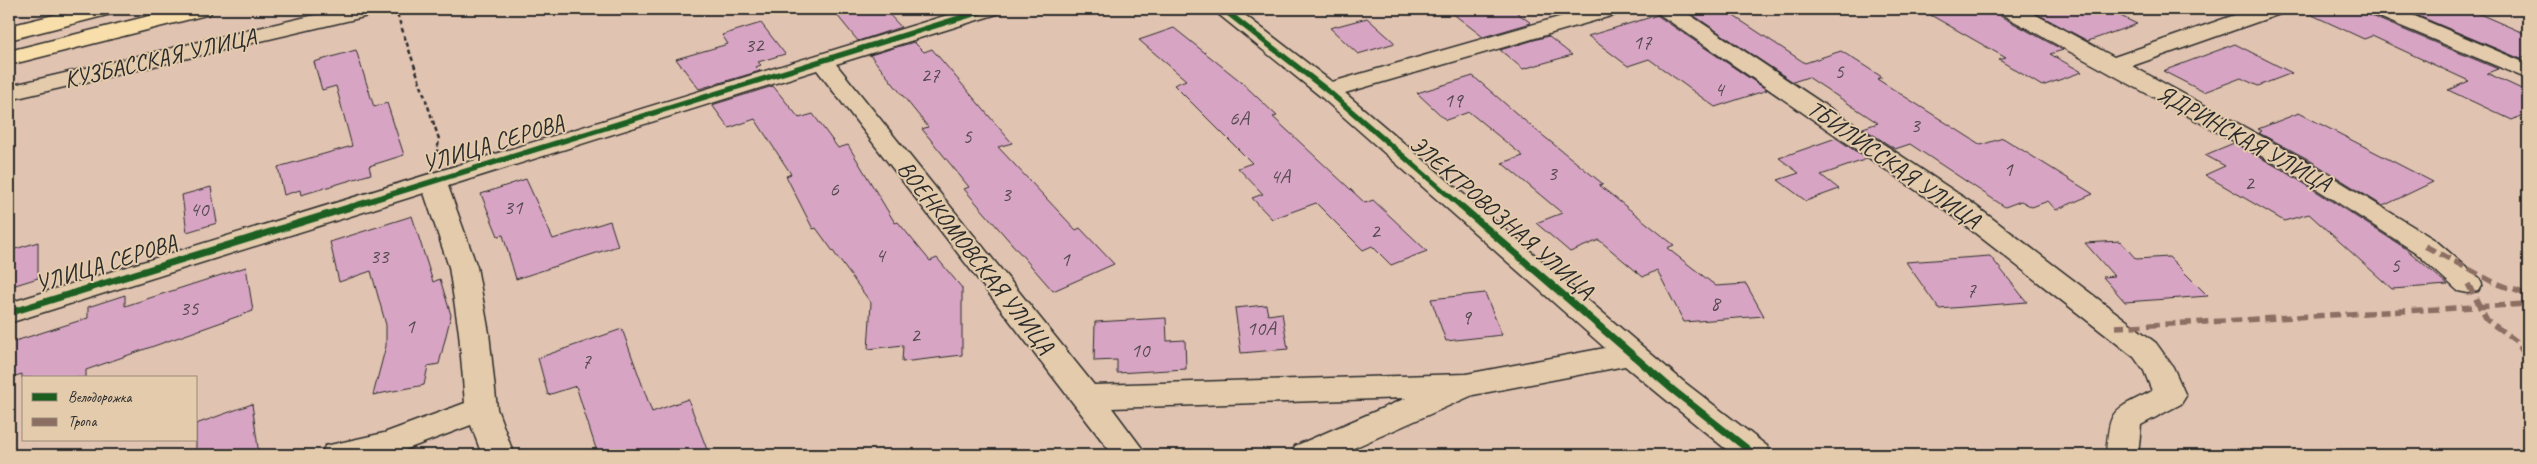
<svg xmlns="http://www.w3.org/2000/svg" width="2537" height="464" font-family="Caveat,sans-serif">
	<style>
		.building { fill: #d7a5c3; stroke: #2b2b2b }
		.lines { fill: none; stroke-linecap: round; stroke-linejoin: round }
		.minor-casing { stroke: #2b2b2b; stroke-width: 3 }
		.major-casing { stroke: #2b2b2b; stroke-width: 3 }
		.path { stroke: #2b2b2b; stroke-width: 2.5; stroke-dasharray: 4.5 3; stroke-linecap: butt }
		.minor { fill: #e3cbac; fill-rule: evenodd }
		.major { fill: #f8deab; fill-rule: evenodd }
		.quiet { stroke: #8d6e63; stroke-width: 5.5; stroke-dasharray: 11 5.5; stroke-linecap: butt }
		.cycleway-far1-casing { stroke: #e3cbac; stroke-width: 8 }
		.cycleway-casing { stroke: #e3cbac; stroke-width: 10 }
		.cycleway-far1 { stroke: #1b5e20; stroke-width: 5.5 }
		.cycleway { stroke: #1b5e20; stroke-width: 7 }
		.labels { text-anchor: middle; dominant-baseline: central; stroke-width: 4; stroke-linejoin: round; paint-order: stroke }
		.number-label { font-size: 21px; fill: #564a51 }
		.street-label { font-size: 24px; fill: #2b2b2b; stroke: #e3cbac }
	</style>
	<rect width="100%" height="100%" fill="#e1c3b1"/>
	<filter id="ink" filterUnits="userSpaceOnUse"><feTurbulence type="fractalNoise" baseFrequency=".02" numOctaves="2"/><feDisplacementMap in="SourceGraphic" scale="10" xChannelSelector="R" yChannelSelector="G"/><feConvolveMatrix kernelMatrix="1 2 1 2 8 2 1 2 1" color-interpolation-filters="sRGB"/></filter>
	<g filter="url(#ink)">
		<g class="building">
			<polygon points="832,9 884,9 901,27 858,41"/>
			<polygon points="1447,9 1512,9 1531,23 1483,37"/>
			<polygon points="1684,9 1723,9 1805,63 1841,51 1882,77 1877,79 1981,145 2003,138 2093,194 2056,210 2048,201 2032,207 2021,201 2005,207 1910,144 1895,149 1863,128 1878,123 1808,77 1793,82"/>
			<polygon points="1920,9 1996,9 2000,16 2063,50 2050,54 2082,72 2042,86 1999,60 2006,58"/>
			<polygon points="2028,9 2106,9 2137,24 2088,41"/>
			<polygon points="2299,9 2367,9 2371,16 2498,69 2487,73 2528,92 2528,113 2512,120 2448,90 2469,81 2372,36 2364,39"/>
			<polygon points="2402,9 2468,9 2528,35 2528,56 2521,59"/>
			<polygon points="1658,15 1658,16 1767,90 1715,107 1649,59 1628,66 1588,36"/>
			<polygon points="1367,18 1395,43 1358,54 1330,28"/>
			<polygon points="761,23 785,54 758,62 761,65 756,67 760,71 699,89 676,59 728,44 722,35"/>
			<polygon points="1174,28 1239,80 1277,116 1273,117 1365,203 1373,200 1427,251 1391,265 1372,246 1363,250 1316,203 1272,219 1252,198 1263,194 1238,168 1252,163 1174,85 1186,80 1139,40"/>
			<polygon points="1548,36 1572,55 1523,69 1500,50"/>
			<polygon points="914,42 924,52 932,49 1012,143 998,147 1076,230 1080,228 1114,264 1053,291 964,189 969,187 922,129 928,127 870,55"/>
			<polygon points="2235,44 2292,73 2258,86 2241,78 2204,92 2163,71"/>
			<polygon points="356,50 374,107 387,103 404,155 369,166 371,174 301,195 300,190 284,195 278,167 352,146 336,86 322,90 314,62"/>
			<polygon points="1473,76 1531,126 1603,184 1599,185 1674,245 1667,248 1716,286 1746,284 1764,316 1684,322 1657,270 1643,277 1599,240 1570,252 1536,223 1562,213 1502,163 1523,156 1469,112 1446,120 1417,93"/>
			<polygon points="773,86 799,118 813,114 838,148 848,145 895,223 898,222 930,261 937,258 962,288 962,355 902,362 903,345 868,349 871,303 816,228 813,229 786,176 791,174 755,119 729,128 712,105"/>
			<polygon points="2299,113 2433,182 2383,206 2306,158 2259,133 2262,131 2258,129"/>
			<polygon points="1836,138 1867,159 1821,175 1839,189 1806,201 1778,180 1799,173 1779,158"/>
			<polygon points="2234,143 2286,172 2405,248 2448,285 2392,289 2309,214 2284,221 2205,175 2225,166 2205,155"/>
			<polygon points="526,179 553,239 610,221 618,246 516,279 503,235 498,236 481,194"/>
			<polygon points="211,187 217,223 187,232 182,195"/>
			<polygon points="412,216 433,282 440,279 451,315 439,364 428,366 424,385 373,395 386,346 386,325 371,271 339,282 330,242"/>
			<polygon points="2120,241 2136,259 2169,257 2208,296 2125,302 2103,277 2114,276 2085,243"/>
			<polygon points="38,242 38,278 9,287 9,251"/>
			<polygon points="1990,256 2027,302 1939,309 1906,262"/>
			<polygon points="246,267 253,311 86,370 86,378 22,378 22,374 9,378 9,343 88,318 88,307 125,295 125,306"/>
			<polygon points="1485,293 1502,335 1446,341 1431,299"/>
			<polygon points="1266,305 1268,315 1282,313 1288,349 1241,353 1235,308"/>
			<polygon points="1166,318 1167,341 1185,340 1186,369 1117,373 1117,360 1094,361 1095,322"/>
			<polygon points="622,329 652,412 688,399 709,455 598,455 576,386 548,395 538,358"/>
			<polygon points="252,404 259,455 196,455 196,424"/>
		</g>
		<g class="lines">
			<g class="minor-casing">
				<g id="minor">
					<polygon points="341,9 379,9 376,14 368,16 9,100 9,86"/>
					<polygon points="967,9 1000,9 997,14 836,64 1094,385 1466,374 1605,348 1320,96 1212,9 1237,9 1332,82 1587,9 1621,9 1618,14 1345,93 1684,382 1767,446 1771,455 1733,455 1625,366 1473,395 1338,455 1291,455 1295,446 1406,398 1112,408 1147,455 1113,455 817,70 448,186 477,267 489,333 497,409 514,455 482,455 471,425 391,455 321,455 325,446 384,433 465,403 459,333 449,267 424,193 9,323 9,303"/>
					<path d="M1656,9h25l291,194 184,140 17,24 13,29 -5,8 -40,21 -3,30h-32c4,-48 5,-43 46,-64l-8,-20 -10,-14 -182,-142 -293,-201z"/>
					<polygon points="1998,9 2025,9 2114,57 2252,9 2283,9 2280,14 2132,66 2305,160 2435,240 2478,277 2482,284 2478,291 2468,293 2458,291 2415,252 2287,170 2001,14"/>
					<polygon points="2369,9 2398,9 2528,64 2528,79 2372,14"/>
				</g>
			</g>
			<g class="major-casing">
				<g id="major">
					<polygon points="78,9 114,9 111,14 9,40 9,26"/>
					<polygon points="177,9 213,9 210,14 9,65 9,51"/>
				</g>
			</g>
			<polyline class="path" points="397,14 439,139 437,153"/>
			<use href="#minor" class="minor"/>
			<use href="#major" class="major"/>
			<g class="quiet">
				<polyline points="2425,246 2493,282 2528,295"/>
				<polyline points="2468,284 2487,320 2516,341 2528,359"/>
				<polyline points="2115,327 2528,304"/>
			</g>
			<g class="cycleway-far1-casing">
				<g id="cycleway-far1">
					<polyline points="1223,9 1328,91 1463,208"/>
					<polyline points="347,208 989,9"/>
				</g>
			</g>
			<g class="cycleway-casing">
				<g id="cycleway">
					<polyline points="1462,207 1673,390 1755,455"/>
					<polyline points="9,313 351,207"/>
				</g>
			</g>
			<use href="#cycleway-far1" class="cycleway-far1"/>
			<use href="#cycleway" class="cycleway"/>
		</g>
	</g>
	<g class="labels">
		<g class="number-label">
			<text x="1642" y="42">17</text>
			<text x="754" y="45">32</text>
			<text x="1839" y="71">5</text>
			<text x="930" y="75">27</text>
			<text x="1719" y="89">4</text>
			<text x="1453" y="100">19</text>
			<text x="1239" y="118">6А</text>
			<text x="1915" y="125">3</text>
			<text x="967" y="136">5</text>
			<text x="2008" y="169">1</text>
			<text x="1552" y="173">3</text>
			<text x="1280" y="176">4А</text>
			<text x="2249" y="183">2</text>
			<text x="834" y="189">6</text>
			<text x="1006" y="194">3</text>
			<text x="513" y="207">31</text>
			<text x="199" y="209">40</text>
			<text x="1375" y="231">2</text>
			<text x="880" y="255">4</text>
			<text x="379" y="256">33</text>
			<text x="1065" y="259">1</text>
			<text x="2395" y="265">5</text>
			<text x="1971" y="290">7</text>
			<text x="1715" y="303">8</text>
			<text x="189" y="308">35</text>
			<text x="1466" y="317">9</text>
			<text x="410" y="326">1</text>
			<text x="1261" y="328">10А</text>
			<text x="915" y="335">2</text>
			<text x="1140" y="350">10</text>
			<text x="586" y="361">7</text>
		</g>
		<g class="street-label">
			<text transform="translate(160 58) rotate(-13)">КУЗБАССКАЯ УЛИЦА</text>
			<text transform="translate(2244 138) rotate(29)">ЯДРИНСКАЯ УЛИЦА</text>
			<text transform="translate(493 143) rotate(-17)">УЛИЦА СЕРОВА</text>
			<text transform="translate(1894 164) rotate(35)">ТБИЛИССКАЯ УЛИЦА</text>
			<text transform="translate(1502 217) rotate(41)">ЭЛЕКТРОВОЗНАЯ УЛИЦА</text>
			<text transform="translate(976 257) rotate(52)">ВОЕНКОМОВСКАЯ УЛИЦА</text>
			<text transform="translate(106 263) rotate(-17)">УЛИЦА СЕРОВА</text>
		</g>
	</g>
	<rect width="2537" height="464" fill="none" stroke="#e3cbac" stroke-width="30"/>
	<rect x="15" y="15" width="2507" height="434" fill="none" stroke="#2b2b2b" stroke-width="2" filter="url(#ink)"/>
	<rect x="22" y="376" width="175" height="65" fill="#e3cbac" stroke="#998b78"/>
	<rect x="32" y="393" width="25" height="8" fill="#1b5e20" stroke="#998b78"/>
	<text x="68" y="402" font-size="15" fill="#2b2b2b">Велодорожка</text>
	<rect x="32" y="418" width="25" height="8" fill="#8d6e63" stroke="#998b78"/>
	<text x="68" y="426" font-size="15" fill="#2b2b2b">Тропа</text>
</svg>
